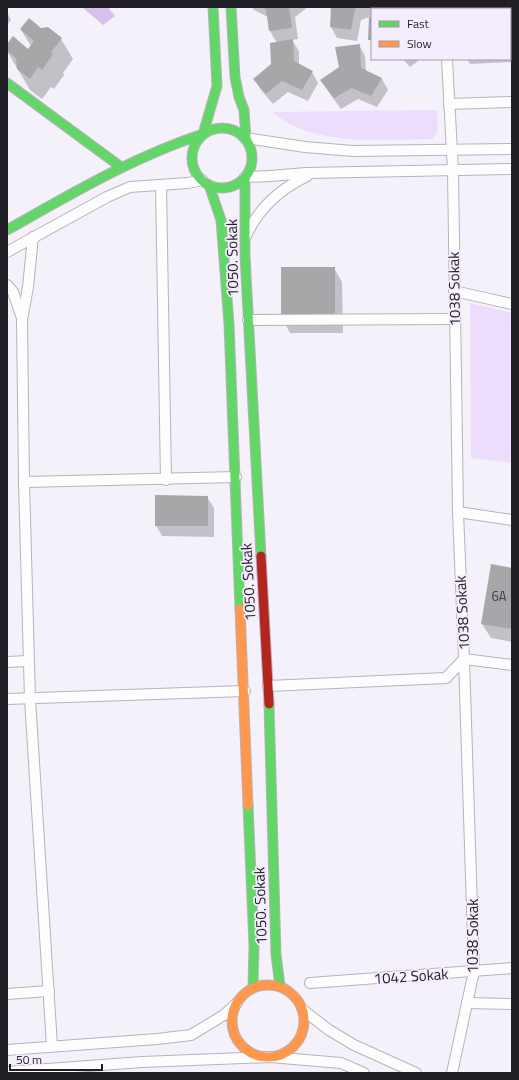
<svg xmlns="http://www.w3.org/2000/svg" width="519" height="1080" font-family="'Titillium Web',sans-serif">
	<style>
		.green { fill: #ecddfc }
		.forest { fill: #d7c0ee }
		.shadow { fill: #0003 }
		.building { fill: #a5a7a9 }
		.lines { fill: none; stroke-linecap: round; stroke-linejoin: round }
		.street-casing { stroke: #b6b3ba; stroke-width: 12 }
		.fast-casing { stroke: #b6b3ba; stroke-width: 11 }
		.slow-casing { stroke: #b6b3ba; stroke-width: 11 }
		.jam-casing { stroke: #b6b3ba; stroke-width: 11 }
		.street { stroke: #fefdfe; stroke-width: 10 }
		.fast { stroke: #63d668; stroke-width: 9 }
		.slow { stroke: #ff974d; stroke-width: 9 }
		.jam { stroke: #b3261e; stroke-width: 9 }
		.labels { text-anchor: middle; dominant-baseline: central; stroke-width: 3.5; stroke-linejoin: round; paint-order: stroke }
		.number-label { font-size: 13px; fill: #424046 }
		.street-label { font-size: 15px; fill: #211e25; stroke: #f5edfe }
	</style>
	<rect width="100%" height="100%" fill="#f5f1fa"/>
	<g class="green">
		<path d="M437,110l1,19 -5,10c-51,1 -120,8 -161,-27z"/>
		<polygon points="470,303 512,313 512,463 471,458"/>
	</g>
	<polygon class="forest" points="82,7 108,7 115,16 103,25"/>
	<g class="shadow">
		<polygon points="252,7 308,7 295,17 298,39 292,40 299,51 299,65 312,72 318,83 308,101 288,92 273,104 261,90 254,79 273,65 277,43 270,31 268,17 254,10"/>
		<polygon points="329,7 382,7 383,9 372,9 372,16 361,20 357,41 337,38 331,27 332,10"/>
		<polygon points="7,12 11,20 7,25"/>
		<polygon points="510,26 512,28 512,62 470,64 467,59 510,59"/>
		<polygon points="40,29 61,39 73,59 63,73 64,75 54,89 51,87 42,99 30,90 7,51 7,46 28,50 31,46 21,30"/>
		<polygon points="359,45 365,56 366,71 382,79 388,90 377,107 358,99 341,109 328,91 321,80 341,67"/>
		<polygon points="403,59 421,59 410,67"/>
		<polygon points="334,268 342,282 343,333 290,333 282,318"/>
		<polygon points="207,497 214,508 214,537 162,536 156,525"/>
		<polygon points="512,569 512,642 491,638 482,624"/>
	</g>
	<g class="building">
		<polygon points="262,7 289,7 292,28 269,31 266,9"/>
		<polygon points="331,7 360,7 355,9 351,30 330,27"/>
		<polygon points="394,7 416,7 415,9 393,9"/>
		<polygon points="369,17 372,17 372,40 368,40"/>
		<polygon points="29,18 41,28 48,27 62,38 51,52 53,54 42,70 38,67 30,79 17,69 16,58 7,51 7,44 13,36 28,49 34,41 20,29"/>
		<polygon points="510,25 511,25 512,34 512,50 510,50"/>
		<polygon points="293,39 294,61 313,71 302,90 282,81 266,94 253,79 271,64 270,43"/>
		<polygon points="360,44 361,68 382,78 371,96 352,88 334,98 320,80 339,67 335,47"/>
		<rect x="281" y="267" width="54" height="51"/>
		<polygon points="155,495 208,496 208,526 155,526"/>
		<polygon points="491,564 512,568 512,629 481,624"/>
	</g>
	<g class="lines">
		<g class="street-casing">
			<g id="street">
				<polyline points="444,7 444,9"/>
				<polyline points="447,59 453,171 458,512 464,659 474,971 452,1073"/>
				<polyline points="449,104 512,102"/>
				<polyline points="246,138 305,147 353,151 512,149"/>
				<polyline points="245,177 270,176 306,173 512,169"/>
				<polyline points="161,185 166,480"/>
				<path d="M246,236c13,-29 34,-47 61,-60"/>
				<polyline points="33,237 28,287 22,320 24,482 30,699 52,1046"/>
				<polyline points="7,252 107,197 130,187 188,183 202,180"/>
				<polyline points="7,285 13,292 22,318"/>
				<polyline points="454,291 512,304"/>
				<polyline points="248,320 455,319"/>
				<polyline points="24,482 236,477"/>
				<polyline points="458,512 512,520"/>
				<polyline points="464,659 512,665"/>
				<polyline points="7,662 29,661"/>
				<polyline points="268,686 446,678 464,659"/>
				<polyline points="7,699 245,691"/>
				<polyline points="310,983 512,968"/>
				<polyline points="7,994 49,991"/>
				<polyline points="467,1003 512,1004"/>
				<polyline points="303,1010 329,1030 354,1045 416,1073"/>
				<polyline points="7,1050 157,1039 191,1035 224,1015 237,1003"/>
				<polyline points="7,1072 142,1062 270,1057 341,1063 364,1073"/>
			</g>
		</g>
		<g class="fast-casing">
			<g id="fast">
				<polyline points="231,7 235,77 239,97 244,110 246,138"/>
				<polyline points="7,83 121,167"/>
				<circle cx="222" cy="158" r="30"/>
				<polyline points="245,177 245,256 261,556"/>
				<polyline points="209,185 221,220 229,324 240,609"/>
				<path d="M7,230c64,-36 126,-73 196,-96l14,-48 -4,-79"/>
				<polyline points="269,704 276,955 280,986"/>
				<polyline points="248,805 254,946 253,988"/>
			</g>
		</g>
		<g class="slow-casing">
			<g id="slow">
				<polyline points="240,609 248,805"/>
				<circle cx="268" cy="1021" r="36"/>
			</g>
		</g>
		<g class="jam-casing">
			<polyline id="jam" points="261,556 269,704"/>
		</g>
		<use href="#street" class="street"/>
		<use href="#fast" class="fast"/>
		<use href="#slow" class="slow"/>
		<use href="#jam" class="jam"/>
	</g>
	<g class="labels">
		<g class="number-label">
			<text x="499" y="596">6A</text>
		</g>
		<g class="street-label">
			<text transform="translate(232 258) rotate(-91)">1050. Sokak</text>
			<text transform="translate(454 289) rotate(-91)">1038 Sokak</text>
			<text transform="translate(248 582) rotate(-93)">1050. Sokak</text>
			<text transform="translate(462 613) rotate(-93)">1038 Sokak</text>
			<text transform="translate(260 906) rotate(-92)">1050. Sokak</text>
			<text transform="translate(472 936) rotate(-90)">1038 Sokak</text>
			<text transform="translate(411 976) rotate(-4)">1042 Sokak</text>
		</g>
	</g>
	<rect width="519" height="1080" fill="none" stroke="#211e25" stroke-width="16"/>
	<rect x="371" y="8" width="140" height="52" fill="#f5edfe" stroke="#a09aa7"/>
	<rect x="379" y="21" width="20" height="6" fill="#63d668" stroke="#a09aa7"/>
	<text x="407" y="28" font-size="12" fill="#211e25">Fast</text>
	<rect x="379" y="41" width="20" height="6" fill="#ff974d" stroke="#a09aa7"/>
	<text x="407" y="48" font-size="12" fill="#211e25">Slow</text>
	<path d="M10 1064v6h92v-6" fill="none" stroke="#211e25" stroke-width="2"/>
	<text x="16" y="1064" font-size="12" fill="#211e25" stroke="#f5edfe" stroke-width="3" paint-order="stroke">50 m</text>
</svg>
